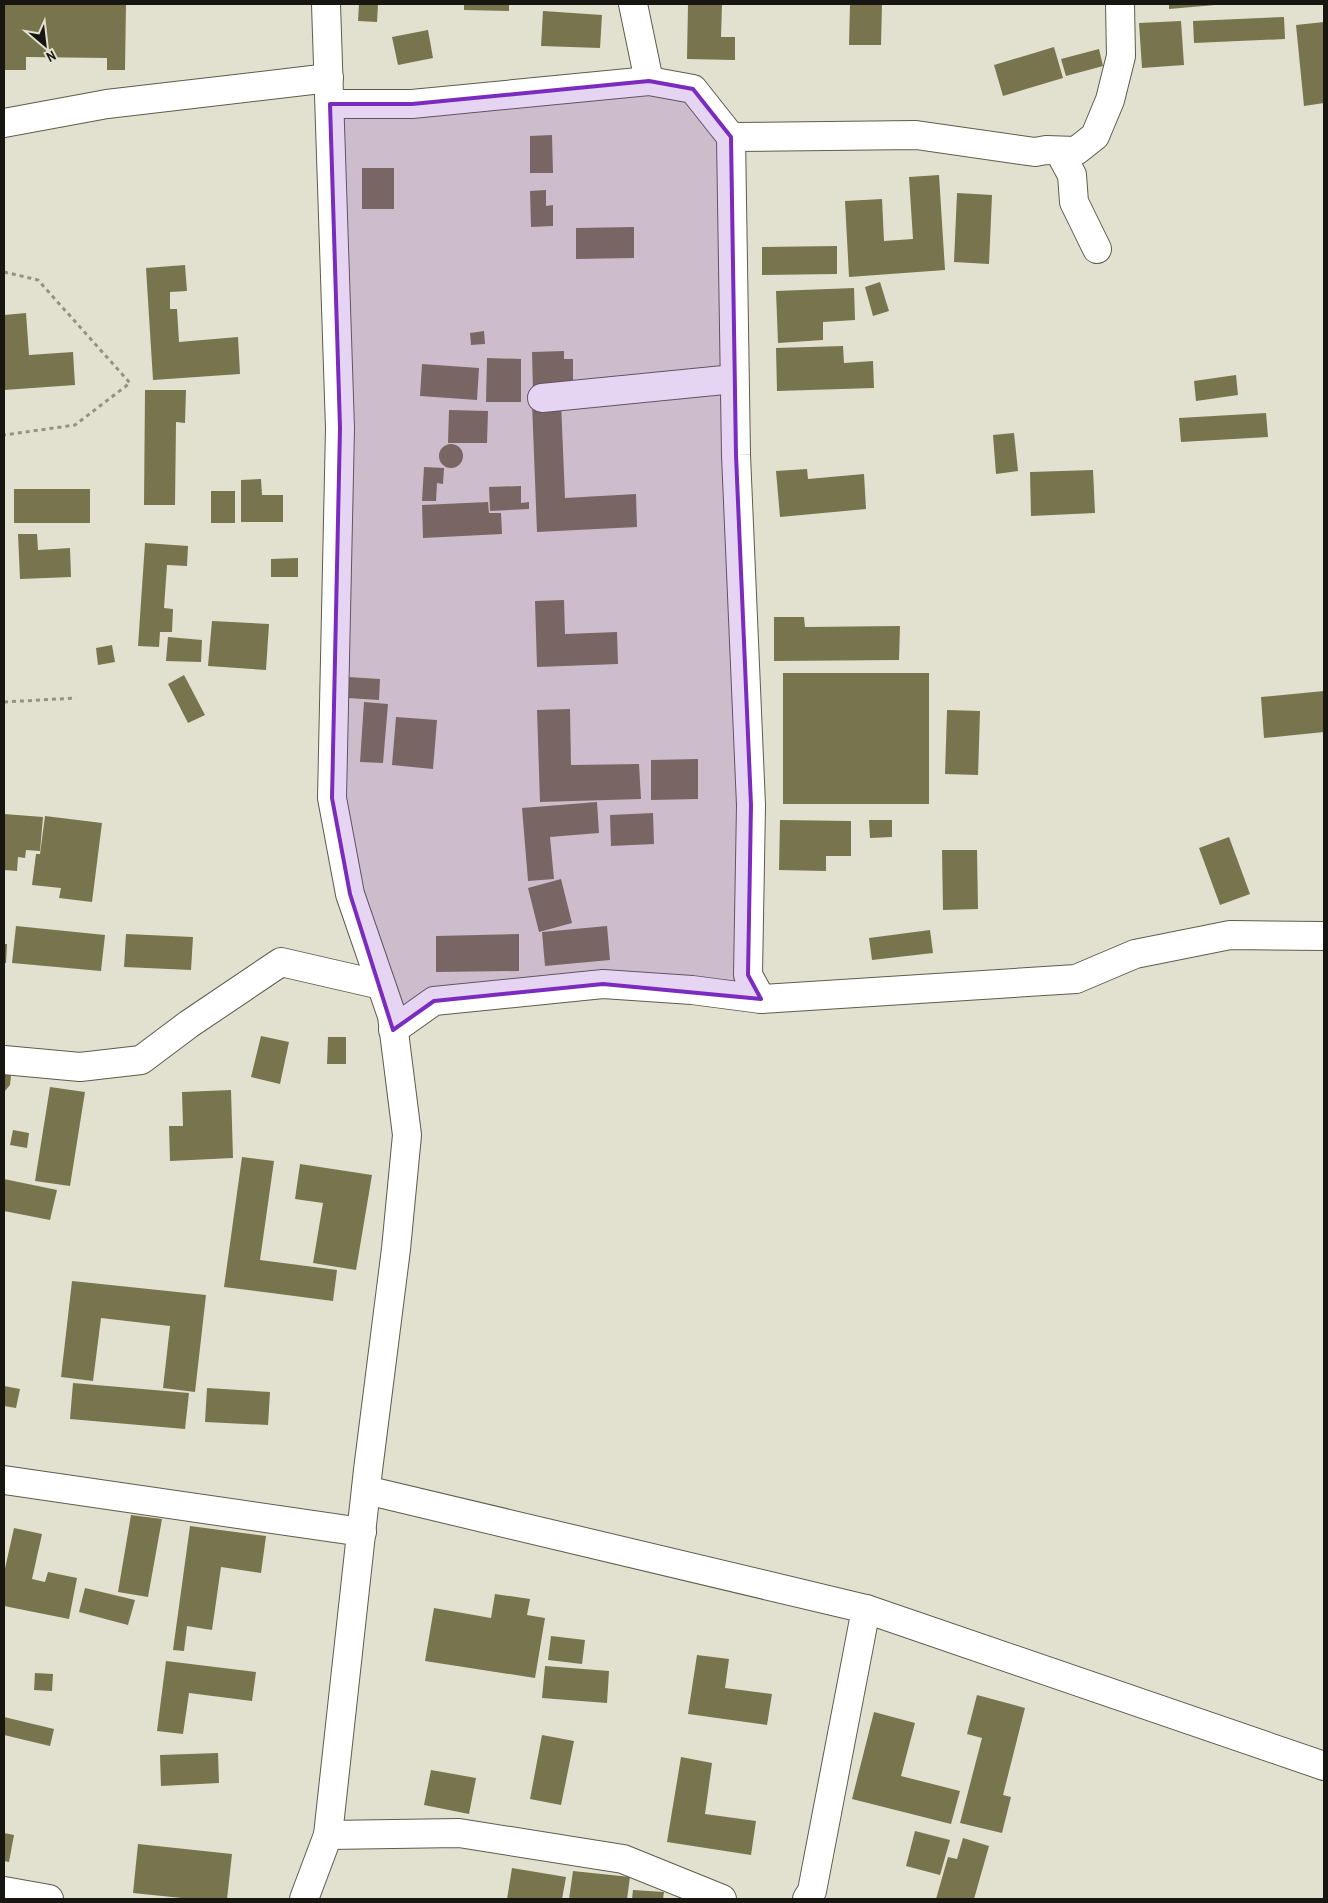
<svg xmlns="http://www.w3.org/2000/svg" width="1328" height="1903" font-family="'Archivo Narrow',sans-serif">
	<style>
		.building { fill: #78744d }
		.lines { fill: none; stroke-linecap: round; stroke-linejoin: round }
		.minor-casing { stroke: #5d5c4d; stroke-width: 30 }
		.path { stroke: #939285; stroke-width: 3; stroke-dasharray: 4 4; stroke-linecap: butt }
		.minor { stroke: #fff; stroke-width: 28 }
		.marked { fill: #7b2cbf; fill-opacity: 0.2; stroke: #7b2cbf; stroke-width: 4; stroke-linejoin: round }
	</style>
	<rect width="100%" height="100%" fill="#e2e1d0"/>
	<g class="building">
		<polygon points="4,4 126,4 125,70 107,70 107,58 26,57 26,70 4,70"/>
		<polygon points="359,4 378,4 377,22 358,21"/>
		<polygon points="464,4 509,4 509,11 464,10"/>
		<polygon points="688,4 722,4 721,37 735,37 735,60 687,59"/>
		<polygon points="850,4 882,4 881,45 849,45"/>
		<polygon points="1169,4 1215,4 1215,5 1169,9"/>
		<polygon points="543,11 602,15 600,48 541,46"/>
		<polygon points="1284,17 1285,39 1194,43 1193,21"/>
		<polygon points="1181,21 1184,65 1142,68 1139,23"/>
		<polygon points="1324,22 1324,103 1304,106 1296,25"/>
		<polygon points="428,30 433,58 398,65 392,37"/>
		<polygon points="1054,47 1063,78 1003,96 994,65"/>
		<polygon points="1099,49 1103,66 1066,76 1061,59"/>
		<polygon points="552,135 553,173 530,173 530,136"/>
		<rect x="362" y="168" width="32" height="41"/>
		<polygon points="939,175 945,270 849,277 845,201 882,199 884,241 913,239 909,177"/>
		<polygon points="546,190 546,206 553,205 553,226 531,227 530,191"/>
		<polygon points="957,193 992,195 989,264 954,262"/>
		<polygon points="634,227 634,258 576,259 576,228"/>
		<polygon points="837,246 837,274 762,275 762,247"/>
		<polygon points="185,265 187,291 170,292 170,309 177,309 179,342 238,337 240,374 153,380 146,268"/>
		<polygon points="880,282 889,311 873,316 865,287"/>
		<polygon points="854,288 855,320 823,322 823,340 778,343 776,291"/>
		<polygon points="26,313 29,355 73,352 75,385 4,390 4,315"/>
		<polygon points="484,331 485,344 471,345 470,333"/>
		<polygon points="843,346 844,363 873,361 874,388 777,391 776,348"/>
		<polygon points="564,351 564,359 573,359 573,391 533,392 532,352"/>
		<polygon points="487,358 521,359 521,402 486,402"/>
		<polygon points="422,364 479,368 477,400 420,396"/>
		<polygon points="1236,375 1238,395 1196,401 1194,381"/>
		<polygon points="145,390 186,390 185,423 176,422 175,505 144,505"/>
		<polygon points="561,402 565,498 636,494 637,527 537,532 532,403"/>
		<polygon points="449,410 488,411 487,443 448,443"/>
		<polygon points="1266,413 1268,437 1181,442 1179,418"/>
		<polygon points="1014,433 1018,471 996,474 993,435"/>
		<circle cx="451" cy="456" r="12"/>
		<polygon points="424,467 444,468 443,484 437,483 436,501 422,501"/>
		<polygon points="807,469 808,479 864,474 866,509 780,517 776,471"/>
		<polygon points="1093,470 1095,513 1031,516 1030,472"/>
		<polygon points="261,479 262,495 283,495 283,522 241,522 241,480"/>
		<polygon points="521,486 521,503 529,502 529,509 490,511 489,487"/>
		<rect x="14" y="489" width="76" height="34"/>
		<rect x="211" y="491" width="24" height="32"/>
		<polygon points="488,502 489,513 501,513 502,534 423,538 422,505"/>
		<polygon points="18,534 37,534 38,550 70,548 71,577 20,579"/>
		<polygon points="145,543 188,546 187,566 167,565 164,608 173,609 172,632 160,632 159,647 138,646"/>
		<polygon points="298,558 298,577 271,577 271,559"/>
		<polygon points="564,600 565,634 617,632 618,664 537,667 535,601"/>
		<polygon points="774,617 804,617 805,627 900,626 899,660 774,661"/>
		<polygon points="212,621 269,624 266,670 208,666"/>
		<polygon points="168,637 202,640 201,662 166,661"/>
		<polygon points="112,645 115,662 98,665 96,648"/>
		<rect x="783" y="673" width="146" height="131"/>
		<polygon points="184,675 205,715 188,723 168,684"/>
		<polygon points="348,677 380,679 379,700 347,698"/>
		<polygon points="1324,691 1324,732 1264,738 1261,697"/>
		<polygon points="364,702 388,704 383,763 360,762"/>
		<polygon points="570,709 571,765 639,764 641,799 540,802 537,710"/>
		<polygon points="947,710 980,711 978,775 945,774"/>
		<polygon points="396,717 437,720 433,769 392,765"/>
		<polygon points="698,759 698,799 651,800 651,760"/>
		<polygon points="597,802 599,833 550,837 554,879 528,881 522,808"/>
		<polygon points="653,813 654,844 611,846 610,815"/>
		<polygon points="4,814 43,817 40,851 26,850 25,858 18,857 17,871 4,870"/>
		<polygon points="45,816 102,823 92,902 59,898 61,888 32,885 36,854 40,854"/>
		<polygon points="780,820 851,821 851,856 826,856 826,871 779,870"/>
		<polygon points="869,820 892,820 892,837 870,838"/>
		<polygon points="1229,837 1250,894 1220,905 1199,848"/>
		<polygon points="942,850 977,850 978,909 943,910"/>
		<polygon points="561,879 572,923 539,932 528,888"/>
		<polygon points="16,926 105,935 101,971 12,963"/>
		<polygon points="607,926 610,960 545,966 542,932"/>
		<polygon points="930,930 933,953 872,960 869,938"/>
		<polygon points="126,934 193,937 191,970 124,967"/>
		<polygon points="519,934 519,971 436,972 436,936"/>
		<polygon points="4,944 7,944 6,963 4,963"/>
		<polygon points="261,1036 289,1042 280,1084 251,1077"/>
		<polygon points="328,1037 346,1037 346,1064 327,1064"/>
		<polygon points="4,1068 11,1076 10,1085 4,1092"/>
		<polygon points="50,1087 85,1092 70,1186 35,1181"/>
		<polygon points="231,1090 233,1158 170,1161 169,1126 183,1126 182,1092"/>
		<polygon points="13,1130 29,1133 27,1148 10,1145"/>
		<polygon points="242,1157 274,1161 260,1260 337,1270 333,1301 224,1287"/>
		<polygon points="300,1164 372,1175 356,1270 313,1263 323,1203 295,1199"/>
		<polygon points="4,1179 57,1190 50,1220 4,1211"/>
		<polygon points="72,1281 206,1295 195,1392 163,1388 170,1326 101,1318 93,1381 61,1377"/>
		<polygon points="73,1383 189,1393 185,1429 70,1419"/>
		<polygon points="4,1386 20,1389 16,1408 4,1406"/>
		<polygon points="207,1388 270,1392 268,1425 205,1422"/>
		<polygon points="131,1515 162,1519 148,1597 118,1592"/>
		<polygon points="190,1526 266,1536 261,1573 221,1567 212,1630 187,1626 184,1651 173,1650"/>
		<polygon points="14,1528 42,1534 32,1579 45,1582 48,1572 77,1578 69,1619 4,1606 4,1573"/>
		<polygon points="85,1588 135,1600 128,1625 79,1612"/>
		<polygon points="495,1594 530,1599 527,1615 545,1618 535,1678 425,1661 434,1608 491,1618"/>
		<polygon points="551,1636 585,1640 582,1664 548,1660"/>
		<polygon points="697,1655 729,1659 725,1688 772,1694 767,1725 688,1714"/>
		<polygon points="166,1661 256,1672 252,1701 189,1693 183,1734 157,1731"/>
		<polygon points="545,1666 609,1671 607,1703 542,1698"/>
		<polygon points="35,1673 53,1674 52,1691 34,1690"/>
		<polygon points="977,1695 1025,1708 1003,1795 1011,1797 1002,1833 960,1823 982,1738 967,1734"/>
		<polygon points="874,1712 915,1723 901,1776 960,1791 951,1824 852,1799"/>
		<polygon points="4,1717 54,1729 50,1746 4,1735"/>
		<polygon points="542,1735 574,1741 561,1805 530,1799"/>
		<polygon points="218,1753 219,1783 161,1786 160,1755"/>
		<polygon points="681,1757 712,1763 705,1814 756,1821 751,1855 667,1842"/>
		<polygon points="431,1770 476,1778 469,1814 424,1805"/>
		<polygon points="915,1831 950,1840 940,1875 906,1866"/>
		<polygon points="4,1833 14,1835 9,1862 4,1861"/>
		<polygon points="963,1838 989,1846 974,1899 936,1899 948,1857 957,1859"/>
		<polygon points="138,1844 232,1854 227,1899 191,1899 133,1893"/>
		<polygon points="512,1868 566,1877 562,1899 507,1899"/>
		<polygon points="573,1871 630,1877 627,1899 569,1899"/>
		<polygon points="633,1890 664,1892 663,1899 632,1899"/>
	</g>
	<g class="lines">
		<g class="minor-casing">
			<g id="minor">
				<polyline points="633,4 649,81"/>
				<polyline points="330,104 412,104 649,81 693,89 731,137 736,455 751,805 748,975 761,999 692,990 603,984 434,1001 393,1030"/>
				<polyline points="4,123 107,104 329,78"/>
				<polyline points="731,137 916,135 1035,152 1046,150 1076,151 1095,136 1110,100 1121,56 1120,4"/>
				<polyline points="1059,151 1072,175 1074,202 1097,249"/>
				<polyline points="542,398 734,379"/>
				<polyline points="761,999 1076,979 1135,954 1230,935 1324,936"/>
				<polyline points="4,1060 80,1067 141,1060 189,1024 281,962 381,985"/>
				<polyline points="4,1480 362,1532"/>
				<polyline points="366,1490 866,1609 1324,1766"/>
				<polyline points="328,1835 459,1833 623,1859 722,1899"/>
				<polyline points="4,1891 49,1899"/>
				<polyline points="304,1899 328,1835 368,1470 396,1249 407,1135 392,1016 350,894 332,798 340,428 326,4"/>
				<polyline points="807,1899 812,1891 866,1609"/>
			</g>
		</g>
		<g class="path">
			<polyline points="4,272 38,280 130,383 75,425 4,435"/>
			<polyline points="4,702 76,698"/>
		</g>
		<use href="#minor" class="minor"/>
	</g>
	<path class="marked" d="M649,81l44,8 38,48 5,318 15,350 -3,170 13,24 -158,-15 -169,17 -41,29 -43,-136 -18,-96 8,-370 -10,-324h82z"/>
	<rect width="1328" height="1903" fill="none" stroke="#171610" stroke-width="10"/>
	<g transform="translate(45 45) rotate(152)" stroke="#e2e1d0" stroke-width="4" paint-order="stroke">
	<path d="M0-4L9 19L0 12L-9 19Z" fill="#171610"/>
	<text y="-8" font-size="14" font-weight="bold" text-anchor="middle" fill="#171610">N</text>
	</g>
</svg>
